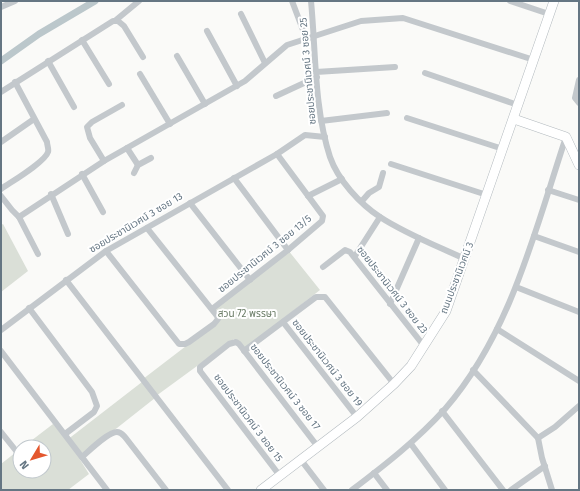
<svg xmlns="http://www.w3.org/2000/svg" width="580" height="491" font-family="'Fira Sans','Noto Sans Thai',sans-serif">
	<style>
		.green { fill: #dadfd7 }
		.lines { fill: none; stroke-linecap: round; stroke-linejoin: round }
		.canal { stroke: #bbc7cb; stroke-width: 7 }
		.secondary-casing { stroke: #b3babf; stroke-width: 10 }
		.street { stroke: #c3c8cc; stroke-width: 6 }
		.secondary { stroke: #fff; stroke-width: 9 }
		.labels { text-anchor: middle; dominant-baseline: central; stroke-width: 4; stroke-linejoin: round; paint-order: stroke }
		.street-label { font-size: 10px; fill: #657683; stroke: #fff }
		.park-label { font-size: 10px; fill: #687a64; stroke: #fff }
	</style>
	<rect width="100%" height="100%" fill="#fafaf8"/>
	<g class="green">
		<polygon points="3,224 28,271 1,292 1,225"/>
		<polygon points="288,250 320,290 243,350 234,339 156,396 143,379 220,320 211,309"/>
		<polygon points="142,382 155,398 79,458 89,474 68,490 1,490 1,464 20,449 20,471 44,471 44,447 23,447 53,424 67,440"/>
	</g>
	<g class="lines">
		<polyline class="canal" points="1,61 39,34 95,1"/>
		<g class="secondary-casing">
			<g id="secondary">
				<polyline points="514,119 566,137 579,165"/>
				<polyline points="261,490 357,417 394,384 411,366 446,311 554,1"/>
			</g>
		</g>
		<g class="street">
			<polyline points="292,1 306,38"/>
			<path d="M311,1c5,51 3,107 19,156 8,23 30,47 50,60 26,17 57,29 85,42"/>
			<polyline points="510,1 549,14"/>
			<polyline points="1,7 15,1"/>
			<polyline points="241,14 265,63"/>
			<polyline points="116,20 139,1"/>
			<polyline points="207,31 237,86"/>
			<polyline points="82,40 109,84"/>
			<polyline points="177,56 205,104"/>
			<polyline points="48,61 74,107"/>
			<polyline points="316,72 395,67"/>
			<polyline points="425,73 518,105"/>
			<polyline points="140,74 170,124"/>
			<polyline points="579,80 575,98 579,103"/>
			<polyline points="1,92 113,21 118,21 124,26 143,57"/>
			<polyline points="276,96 317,77"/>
			<polyline points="407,118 503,149"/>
			<polyline points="321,121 387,113"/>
			<polyline points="1,142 34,119"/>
			<polyline points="127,148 138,165"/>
			<polyline points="104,161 90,138 87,127 92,122 122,105"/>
			<polyline points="391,164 487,195"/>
			<polyline points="134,173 138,165 151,158"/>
			<polyline points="82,174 103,212"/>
			<polyline points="234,178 288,250"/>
			<path d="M1,189c10,-7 44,-27 47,-37 1,-3 -1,-7 -1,-10l-32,-60"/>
			<polyline points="548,190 579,200"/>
			<polyline points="51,194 68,234"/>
			<polyline points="1,196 12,210 19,217 104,161 245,81 287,45 361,21 403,18 534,60"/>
			<polyline points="308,196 342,179"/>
			<polyline points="362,201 369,193 379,187 383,173"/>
			<polyline points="190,203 250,280"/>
			<polyline points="19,217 38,254"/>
			<polyline points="534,236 579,252"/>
			<polyline points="106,251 179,344 185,344 189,342 214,324 218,319 217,316 147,228"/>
			<polyline points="355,256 380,217"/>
			<polyline points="323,267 345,250 350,252 424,346"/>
			<polyline points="66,280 228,490"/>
			<polyline points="516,287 579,312"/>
			<polyline points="390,304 419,238"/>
			<polyline points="29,308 92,392 97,406 94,412 65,434"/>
			<polyline points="212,309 288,250 322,221 323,216 277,154"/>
			<polyline points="283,322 357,417"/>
			<polyline points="497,329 579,381"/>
			<polyline points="1,330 106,251 277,154 305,135 325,137"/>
			<polyline points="1,351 107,490"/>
			<polyline points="244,351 316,297 325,297 394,384"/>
			<polyline points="473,370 538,438 542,458 552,490"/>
			<polyline points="442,411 503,490"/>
			<polyline points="1,432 17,452"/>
			<polyline points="538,438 555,427 579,406"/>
			<polyline points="411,444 445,490"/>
			<path d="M82,457c7,-6 26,-25 35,-25 4,0 6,3 8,5l41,53"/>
			<polyline points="301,460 324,490"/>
			<polyline points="374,473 387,490"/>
			<polyline points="280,476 200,371 200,367 229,344 236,342 239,344 318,447"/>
			<path d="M352,490c33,-25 65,-50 93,-81 66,-76 90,-179 121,-272"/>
			<polyline points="511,490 545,466"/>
		</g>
		<use href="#secondary" class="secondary"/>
	</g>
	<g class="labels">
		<g class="street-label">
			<text transform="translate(308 71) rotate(-95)">ซอยประชานิเวศน์ 3 ซอย 25</text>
			<text transform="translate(136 223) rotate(-31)">ซอยประชานิเวศน์ 3 ซอย 13</text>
			<text transform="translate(265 254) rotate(-39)">ซอยประชานิเวศน์ 3 ซอย 13/5</text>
			<text transform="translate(457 278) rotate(-69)">ถนนประชานิเวศน์ 3</text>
			<text transform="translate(392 290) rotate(52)">ซอยประชานิเวศน์ 3 ซอย 23</text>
			<text transform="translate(327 363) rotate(52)">ซอยประชานิเวศน์ 3 ซอย 19</text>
			<text transform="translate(285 387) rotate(52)">ซอยประชานิเวศน์ 3 ซอย 17</text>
			<text transform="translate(248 418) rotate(53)">ซอยประชานิเวศน์ 3 ซอย 15</text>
		</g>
		<g class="park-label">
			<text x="247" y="314">สวน 72 พรรษา</text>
		</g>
	</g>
	<rect width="580" height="491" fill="none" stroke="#657683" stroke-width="4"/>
	<g transform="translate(32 459) rotate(232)"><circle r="19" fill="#ffffff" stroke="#c1c8cd"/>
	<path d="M0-3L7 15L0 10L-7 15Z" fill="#e4572e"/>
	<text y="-6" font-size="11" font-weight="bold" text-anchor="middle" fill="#657683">N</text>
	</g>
</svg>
